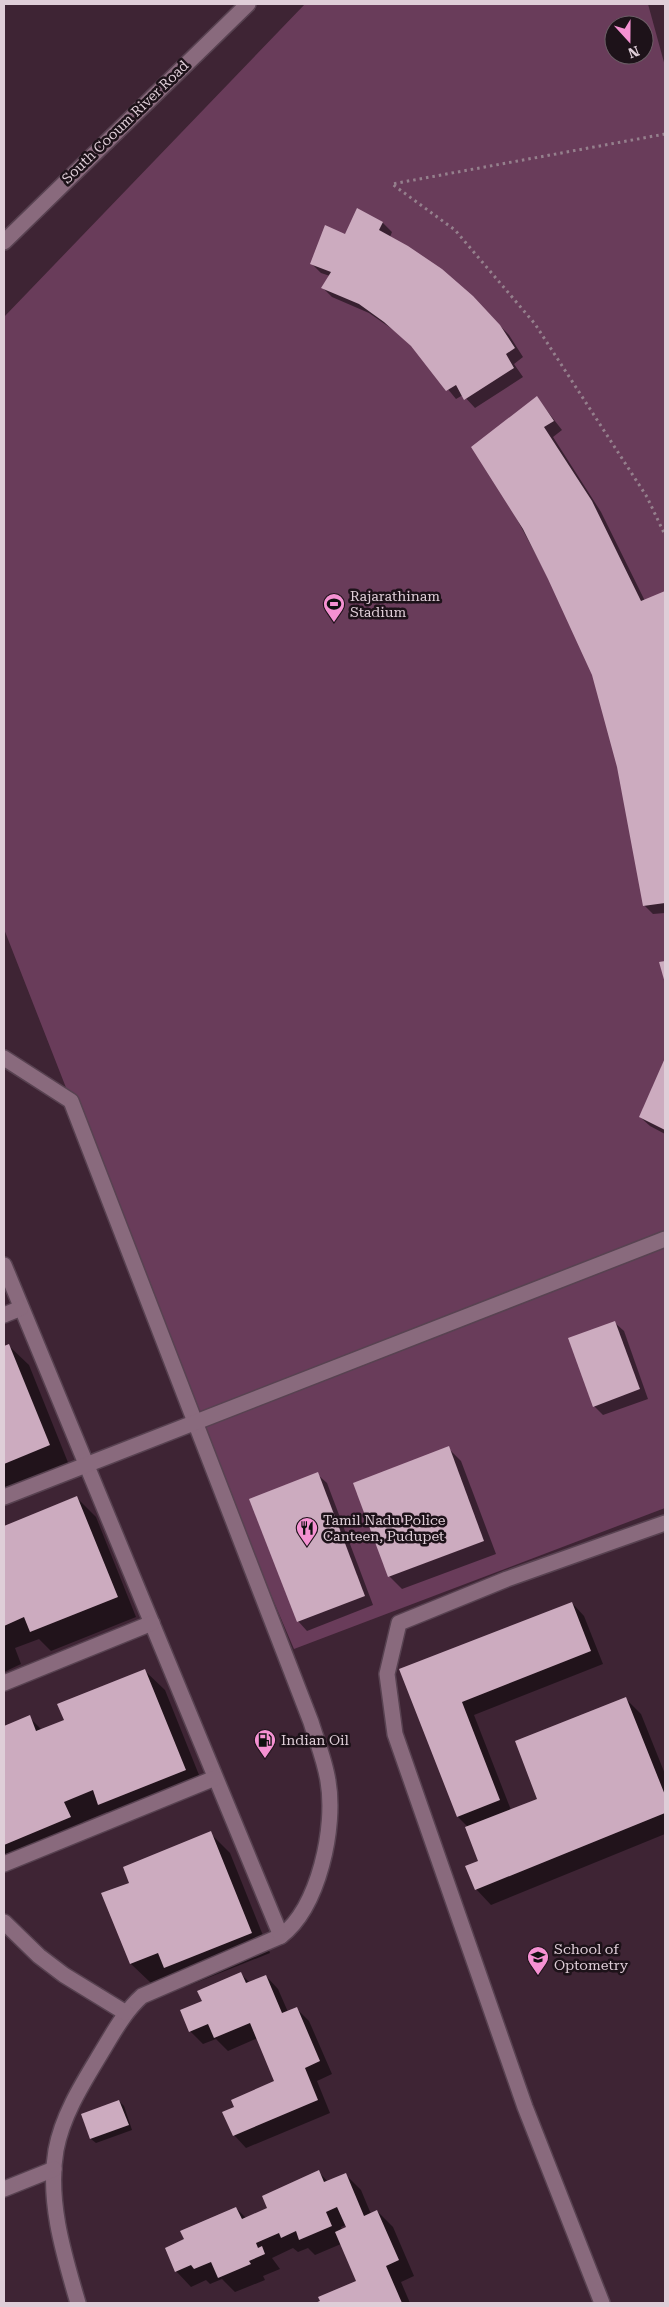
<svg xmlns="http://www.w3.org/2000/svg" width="669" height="2307" font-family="'Roboto Serif',serif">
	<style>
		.green { fill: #693c5a; fill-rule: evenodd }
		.shadow { fill: #0007; fill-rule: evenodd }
		.building { fill: #ccabbf }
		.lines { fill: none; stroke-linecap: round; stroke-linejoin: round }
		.service-casing { stroke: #584251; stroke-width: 18 }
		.minor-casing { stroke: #584251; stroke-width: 18 }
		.tertiary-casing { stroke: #584251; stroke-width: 18 }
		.path { stroke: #95808d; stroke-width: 3; stroke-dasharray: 2.5 4; stroke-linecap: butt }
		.service { stroke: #896a7d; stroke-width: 15 }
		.minor { stroke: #896a7d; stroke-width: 15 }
		.tertiary { stroke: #896a7d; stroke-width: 15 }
		.labels { text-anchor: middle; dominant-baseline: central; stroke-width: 5; stroke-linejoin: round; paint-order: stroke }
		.street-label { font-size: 14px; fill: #dfced8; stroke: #1d1219 }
		.poi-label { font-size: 14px; fill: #dfced8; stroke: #1d1219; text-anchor: start }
	</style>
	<rect width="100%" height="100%" fill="#3e2434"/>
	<path class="green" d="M305,4h343l17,62v1442l-371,141 -104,-244 -186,-476v-612zM614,25h30v30h-30z"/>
	<g class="shadow">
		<polygon points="357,210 383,223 392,232 390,237 482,307 509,335 523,357 514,364 523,377 475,408 463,395 456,399 414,348 395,331 369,313 332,297 323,288 330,276 321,273 312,264 346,236"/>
		<polygon points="537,398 562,430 553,437 601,512 645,601 665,593 665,913 653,914 644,905 618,767 593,675 549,579 504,495"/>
		<polygon points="665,1061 665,1134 650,1126 640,1117"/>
		<polygon points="614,1322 624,1331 648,1399 603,1415 594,1406"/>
		<polygon points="9,1346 29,1365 69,1465 4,1491 4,1348"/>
		<polygon points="448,1448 461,1461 496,1554 402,1589 389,1576"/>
		<polygon points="317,1474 327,1483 373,1605 307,1631 298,1621"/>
		<polygon points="76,1497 96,1517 136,1617 51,1651 39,1639 15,1648 21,1664 4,1672 4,1527"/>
		<polygon points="572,1603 584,1616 603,1664 474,1715 511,1810 539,1799 626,1699 641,1714 665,1774 665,1834 491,1905 476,1889 480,1862 468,1827 458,1817 401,1670"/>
		<polygon points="145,1671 165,1690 205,1790 119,1824 107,1812 83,1822 90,1837 4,1866 4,1727 29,1717 42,1730 65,1720"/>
		<polygon points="210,1833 230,1853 270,1953 185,1987 173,1974 151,1983 131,1964 130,1883"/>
		<polygon points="240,1973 250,1983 266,1976 278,1989 288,2012 296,2008 309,2021 332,2074 317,2081 330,2113 246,2148 234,2135 236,2108 276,2081 258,2038 228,2051 216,2039 203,2044 190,2031 203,2002"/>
		<polygon points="119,2101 124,2106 132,2130 96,2143 91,2139 83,2115"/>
		<path d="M319,2172l9,10 17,-8 16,16 10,24 6,-3 16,16 21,49 -13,6 9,21h-91l39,-21 -17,-38 -26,11 -7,-7 -10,4 -5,-4 -21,10 8,11 -17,7 2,4 -30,12 -13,-13 -12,5 -4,-4 -15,7 -15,-16 10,-31 50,-32 10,10 23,-9zM346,2225l2,3 -6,2 -1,-3z"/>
	</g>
	<g class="building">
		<polygon points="357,208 383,222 379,230 408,246 442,269 473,296 500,325 515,348 506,354 514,368 464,400 456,385 446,391 411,346 384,322 359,304 321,288 331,272 310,264 325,225 345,234"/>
		<polygon points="537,396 554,421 544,427 592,501 641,601 665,591 665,903 643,906 617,767 592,675 548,579 523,529 471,447"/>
		<polygon points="665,961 665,983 659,962"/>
		<polygon points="665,1058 665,1130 639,1117"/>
		<polygon points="615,1321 640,1389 593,1407 568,1338"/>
		<polygon points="9,1344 50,1445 4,1464 4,1346"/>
		<polygon points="449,1446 484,1541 388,1577 353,1483"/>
		<polygon points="318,1472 365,1596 297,1622 249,1499"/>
		<polygon points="77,1496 118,1597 30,1632 24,1617 4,1626 4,1526"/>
		<polygon points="572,1602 591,1651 462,1702 500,1800 457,1817 399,1669"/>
		<polygon points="145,1669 186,1770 98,1805 93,1790 64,1802 71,1817 4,1845 4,1726 30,1715 36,1731 64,1720 57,1704"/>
		<polygon points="626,1697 665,1795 665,1813 475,1890 465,1866 478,1861 465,1827 537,1799 515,1741"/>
		<polygon points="211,1831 252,1933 164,1968 158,1953 130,1964 101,1893 129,1883 123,1867"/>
		<polygon points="241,1972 246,1983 266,1975 282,2013 297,2007 320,2061 305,2068 318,2100 233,2136 222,2112 234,2107 231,2100 274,2081 250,2023 214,2038 208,2024 189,2032 180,2010 202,2001 197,1991"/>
		<polygon points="119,2100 129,2125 90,2139 81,2114"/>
		<polygon points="319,2170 324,2182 346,2173 364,2216 377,2210 399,2260 386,2266 402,2303 315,2303 320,2301 318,2297 356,2281 335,2232 346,2227 337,2207 326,2212 332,2226 299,2240 296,2231 281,2238 279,2233 256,2243 258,2248 262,2246 265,2254 249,2261 251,2264 218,2278 211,2262 194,2269 191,2265 175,2272 165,2248 184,2239 180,2231 236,2207 242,2219 267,2208 262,2196"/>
	</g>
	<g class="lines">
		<g class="service-casing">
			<polyline id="service" points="602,2303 525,2107 395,1734 387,1674 399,1623 507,1579 665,1523"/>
		</g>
		<g class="minor-casing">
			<g id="minor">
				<path d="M4,1058l67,43 240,621c6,20 14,39 17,59 8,46 -9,126 -47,155l-139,60c-19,17 -31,41 -44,62 -17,28 -36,59 -42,92 -9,51 8,105 22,153"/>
				<polyline points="4,1265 281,1936"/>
				<polyline points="4,1315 21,1308"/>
				<polyline points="4,1497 665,1239"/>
				<polyline points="4,1683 152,1623"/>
				<polyline points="4,1864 215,1778"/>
				<polyline points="4,1922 39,1956 64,1975 126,2013"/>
				<polyline points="4,2189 54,2169"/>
			</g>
		</g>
		<g class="tertiary-casing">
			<polyline id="tertiary" points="4,242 248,4"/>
		</g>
		<polyline class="path" points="665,134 392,184 455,230 535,324 647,497 665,535"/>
		<use href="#service" class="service"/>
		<use href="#minor" class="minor"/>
		<use href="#tertiary" class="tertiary"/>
	</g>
	<defs>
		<g id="stadium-pin" transform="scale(1.125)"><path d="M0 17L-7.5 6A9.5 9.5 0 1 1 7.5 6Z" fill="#f591d2" stroke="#1d1219"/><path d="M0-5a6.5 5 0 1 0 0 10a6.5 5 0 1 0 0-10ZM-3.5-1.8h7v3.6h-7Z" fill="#111"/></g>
		<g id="restaurant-pin" transform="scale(1.125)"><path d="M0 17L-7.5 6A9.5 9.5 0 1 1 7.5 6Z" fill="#f591d2" stroke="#1d1219"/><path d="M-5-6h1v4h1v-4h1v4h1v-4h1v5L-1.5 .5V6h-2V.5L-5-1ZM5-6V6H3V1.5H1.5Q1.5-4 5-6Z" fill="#111"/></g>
		<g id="fuel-pin" transform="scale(1.125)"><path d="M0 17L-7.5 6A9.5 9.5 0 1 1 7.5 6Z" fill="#f591d2" stroke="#1d1219"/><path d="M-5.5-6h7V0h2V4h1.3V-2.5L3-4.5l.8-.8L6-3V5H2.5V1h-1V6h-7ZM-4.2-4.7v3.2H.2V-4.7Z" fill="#111"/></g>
		<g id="university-pin" transform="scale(1.125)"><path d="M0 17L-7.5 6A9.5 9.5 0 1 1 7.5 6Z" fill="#f591d2" stroke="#1d1219"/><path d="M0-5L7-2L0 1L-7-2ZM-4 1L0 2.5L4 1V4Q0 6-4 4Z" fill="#111"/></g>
	</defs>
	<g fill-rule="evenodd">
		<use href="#stadium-pin" x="334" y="604"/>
		<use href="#restaurant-pin" x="307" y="1528"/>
		<use href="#fuel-pin" x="265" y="1740"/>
		<use href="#university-pin" x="538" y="1957"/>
	</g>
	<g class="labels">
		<g class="street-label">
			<text transform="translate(125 122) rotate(-44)">South Cooum River Road</text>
		</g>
		<g class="poi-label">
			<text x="350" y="596">Rajarathinam<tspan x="350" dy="16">Stadium</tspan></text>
			<text x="323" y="1520">Tamil Nadu Police<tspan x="323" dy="16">Canteen, Pudupet</tspan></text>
			<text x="281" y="1740">Indian Oil</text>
			<text x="554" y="1949">School of<tspan x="554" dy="16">Optometry</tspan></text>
		</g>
	</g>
	<rect width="669" height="2307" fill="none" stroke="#dfced8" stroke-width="10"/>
	<g transform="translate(629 40) rotate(159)"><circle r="24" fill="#1d1219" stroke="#6b5d65"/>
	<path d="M0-4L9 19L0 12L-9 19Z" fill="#f591d2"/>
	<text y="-8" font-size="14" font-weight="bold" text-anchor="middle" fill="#dfced8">N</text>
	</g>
</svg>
